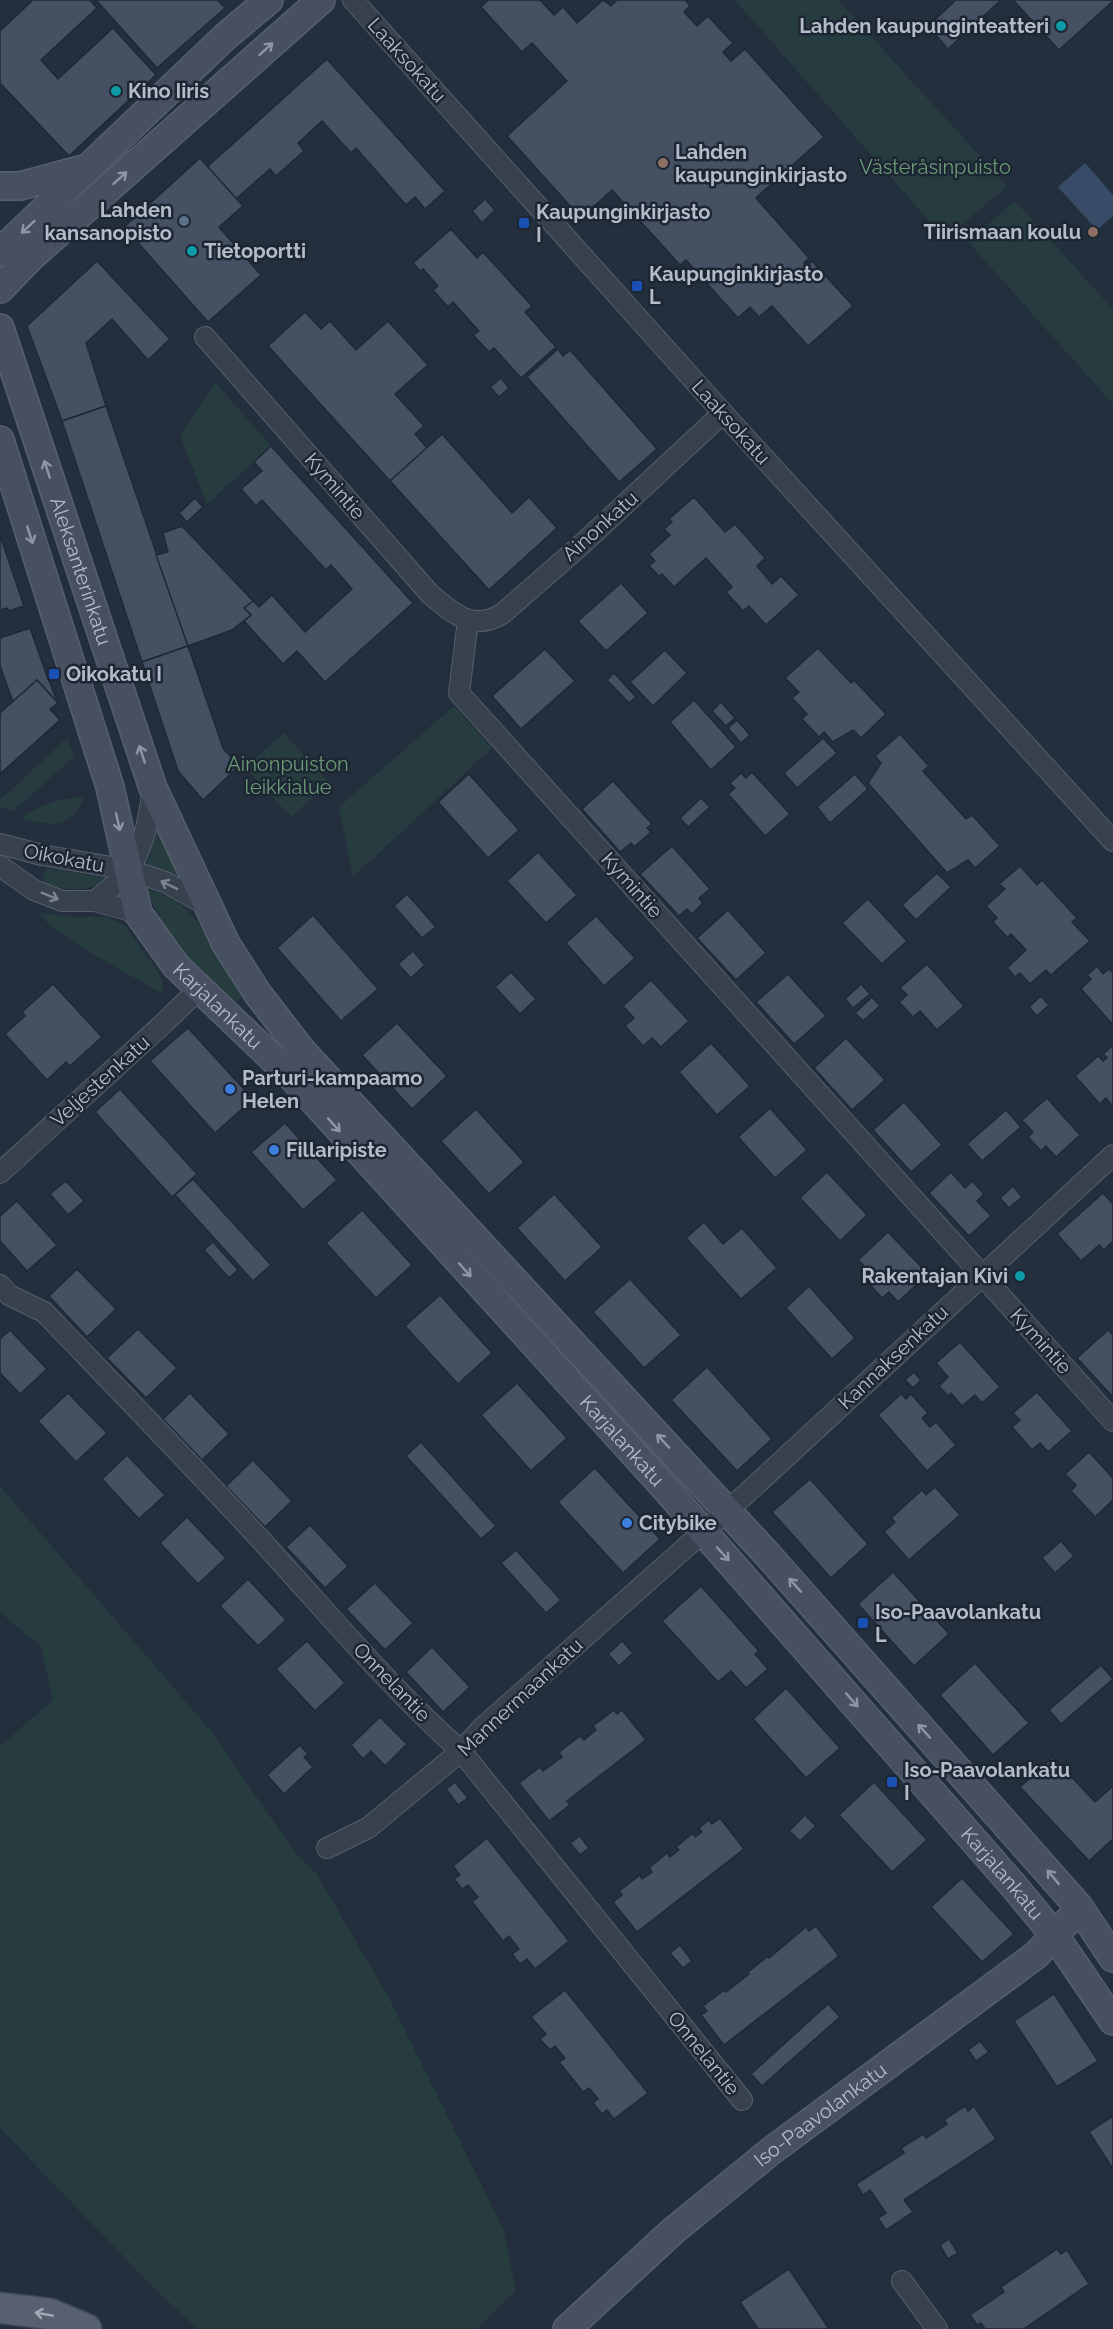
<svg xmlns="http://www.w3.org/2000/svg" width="1113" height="2329" font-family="Raleway,sans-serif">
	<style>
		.green { fill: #263c3f }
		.water { fill: #394c67 }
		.building { fill: #455162; stroke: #1f2835; stroke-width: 1.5 }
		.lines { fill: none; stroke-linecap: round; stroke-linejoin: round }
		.minor-casing { stroke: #565f6c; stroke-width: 22 }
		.secondary-casing { stroke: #565f6c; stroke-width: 30 }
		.primary-casing { stroke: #414a57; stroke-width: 33 }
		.minor { stroke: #38414e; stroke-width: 20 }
		.secondary { stroke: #465061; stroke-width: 27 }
		.primary { stroke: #56606e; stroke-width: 30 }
		.oneway { stroke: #8e96a5 }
		.oneway2 { stroke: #7c8592 }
		.oneway3 { stroke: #a1aab7 }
		.culture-dot { fill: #0f9aa8; stroke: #1d2633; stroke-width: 2 }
		.education-dot { fill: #8d6e63; stroke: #1d2633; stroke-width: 2 }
		.service-dot { fill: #5c6f8a; stroke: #1d2633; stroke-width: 2 }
		.transit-dot { fill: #1a4fb4; stroke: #1d2633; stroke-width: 2 }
		.shop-dot { fill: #3f7fe0; stroke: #1d2633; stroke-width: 2 }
		.labels { text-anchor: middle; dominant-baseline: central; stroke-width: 5; stroke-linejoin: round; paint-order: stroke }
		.poi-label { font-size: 20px; font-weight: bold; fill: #b4bcc9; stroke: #1d2633; text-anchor: start }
		.street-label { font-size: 20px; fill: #b4bcc9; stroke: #1d2633 }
		.park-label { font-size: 20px; fill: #6b9a76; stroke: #1d2633 }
	</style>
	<rect width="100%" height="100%" fill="#242f3e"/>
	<g class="green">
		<polygon points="735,0 838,0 1007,186 945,239"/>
		<polygon points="1015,201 1113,309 1113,404 968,242"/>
		<polygon points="215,382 271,446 207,504 180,436"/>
		<polygon points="454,706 492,748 353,877 339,807"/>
		<polygon points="284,733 329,783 291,817 245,767"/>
		<polygon points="67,738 75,756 13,811 0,807 0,800"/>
		<path d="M84,797c-13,32 -34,30 -63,21 20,-15 39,-19 63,-21z"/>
		<polygon points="157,821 193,889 144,865 150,857"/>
		<path d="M46,868l62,10 -1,2c-21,12 -42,12 -64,2z"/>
		<path d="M150,890c48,10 69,68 92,106l-9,8c-40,-37 -63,-63 -86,-112z"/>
		<path d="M39,912l32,5h37l17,9 32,44 5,10 2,14c-24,-14 -117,-62 -125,-82z"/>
		<polygon points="0,1486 211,1731 296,1854 316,1873 388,1996 503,2228 516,2291 477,2329 197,2329 147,2281 0,2128 0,1746 53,1700 41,1647 0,1612"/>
	</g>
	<polygon class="water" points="1085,163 1113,195 1113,216 1097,230 1058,187"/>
	<g class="building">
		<polygon points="33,0 90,0 97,8 41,60 58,79 113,28 156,75 69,156 0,83 0,31"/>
		<polygon points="96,0 218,0 225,8 157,68"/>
		<polygon points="488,0 540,0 554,15 563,7 577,23 603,0 611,6 617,0 685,0 690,6 684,12 697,26 708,16 733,43 723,52 731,61 745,49 824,137 756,198 809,258 804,263 807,266 812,261 853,306 808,346 772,306 759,317 750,307 738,318 686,260 680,265 612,190 581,218 507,136 567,81 532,43 522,52 481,7"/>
		<polygon points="956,0 1001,0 948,49 928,26"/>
		<polygon points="1013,0 1113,0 1113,1 1059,50"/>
		<polygon points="327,59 445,191 425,209 415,197 406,205 356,148 351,153 322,121 298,143 304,151 276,176 270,169 236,199 207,167"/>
		<polygon points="200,158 243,206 219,227 261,275 208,322 124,227"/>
		<polygon points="485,199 495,210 482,223 472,211"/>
		<polygon points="451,229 477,258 483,252 532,306 525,312 556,347 521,378 494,348 489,352 473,335 479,331 453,302 448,307 433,290 438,286 423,269 420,271 413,263"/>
		<polygon points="97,261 170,339 148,360 112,319 86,343 106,406 62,421 27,326"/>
		<polygon points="305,312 321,329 330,321 356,350 388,321 428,365 395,394 424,426 415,434 427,448 390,481 268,346"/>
		<polygon points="558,349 563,356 570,350 657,449 619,482 527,377"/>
		<polygon points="501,378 509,388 499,397 490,387"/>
		<polygon points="106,406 188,646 142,662 62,421"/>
		<polygon points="442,434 512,513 529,497 557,528 489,590 390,481"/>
		<polygon points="271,446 413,603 325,682 297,651 283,664 244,621 251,615 244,608 253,601 259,607 272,595 305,632 352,589 331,565 326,570 262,500 256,506 241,489 262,471 254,462"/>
		<polygon points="694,497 725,532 735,524 765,558 757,566 772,584 781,576 799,595 766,625 749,606 743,611 726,592 732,587 706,558 674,587 662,574 659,576 649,566 655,561 649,554 670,535 664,529 672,522 669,519"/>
		<polygon points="195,498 203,507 187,522 179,513"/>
		<polygon points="182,526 253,601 244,608 251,615 232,630 188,646 156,555 168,552 163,533"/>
		<polygon points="0,535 24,606 9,611 7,608 0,610"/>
		<polygon points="621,583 648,613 606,651 578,621"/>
		<polygon points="30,628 47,676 58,703 37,680 13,702 0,666 0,638"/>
		<polygon points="188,646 223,748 239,766 203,800 178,771 142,662"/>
		<polygon points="818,648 851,683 854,680 886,714 861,738 853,730 833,742 824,732 819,737 802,719 807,714 792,698 799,692 785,678"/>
		<polygon points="545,649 575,681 521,729 492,696"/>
		<polygon points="665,650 687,673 653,706 630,682"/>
		<polygon points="614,673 636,697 629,703 607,680"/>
		<polygon points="37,680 58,703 50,709 60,720 0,774 0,713"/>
		<polygon points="694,700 736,747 711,770 670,722"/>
		<polygon points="721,702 735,718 726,726 712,711"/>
		<polygon points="737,720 750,735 741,743 728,728"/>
		<polygon points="900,734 929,766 923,771 966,819 972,815 1000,846 975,868 968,860 947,873 868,783 881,763 875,756"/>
		<polygon points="823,738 837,753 797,788 784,773"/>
		<polygon points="752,772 790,814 765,836 728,794 735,788 730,783 741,773 746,778"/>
		<polygon points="469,774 519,830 488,858 438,802"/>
		<polygon points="855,774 868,789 830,823 817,807"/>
		<polygon points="613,781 652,824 647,828 651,832 634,847 631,843 620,852 582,809"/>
		<polygon points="701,798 710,807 688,827 680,818"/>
		<polygon points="672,846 710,889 699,898 703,903 692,914 687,909 679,916 640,874"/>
		<polygon points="538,852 577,895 546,923 507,881"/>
		<polygon points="1020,866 1037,885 1042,880 1077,918 1072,922 1090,941 1051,975 1046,970 1030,984 1020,973 1015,977 1007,968 1026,950 1011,934 1007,937 993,922 997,918 986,906 1005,889 999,884"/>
		<polygon points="937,873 951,887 916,920 902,905"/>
		<polygon points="407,894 436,927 422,938 394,906"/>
		<polygon points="868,899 907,941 882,964 842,923"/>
		<polygon points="728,910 766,953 736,980 697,938"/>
		<polygon points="313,915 378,989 341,1021 277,948"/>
		<polygon points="596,916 635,958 604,986 566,943"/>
		<polygon points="413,951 425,965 411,978 398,964"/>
		<polygon points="927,964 964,1006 937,1030 920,1011 913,1017 899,1002 907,995 900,988"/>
		<polygon points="1097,966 1103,974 1109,969 1113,973 1113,1025 1081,989 1091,979 1087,975"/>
		<polygon points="511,972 536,999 520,1014 495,987"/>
		<polygon points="788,974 826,1016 794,1044 756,1002"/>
		<polygon points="651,980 689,1021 661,1047 652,1038 643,1046 625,1026 634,1018 623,1006"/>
		<polygon points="53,984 102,1037 70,1066 66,1062 47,1080 5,1034 25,1016 22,1012"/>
		<polygon points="861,984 870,994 853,1008 845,999"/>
		<polygon points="1041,996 1049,1005 1037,1016 1029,1007"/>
		<polygon points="872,997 880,1006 863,1021 855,1013"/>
		<polygon points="397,1023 447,1076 412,1109 362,1055"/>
		<polygon points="188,1028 253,1099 215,1133 150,1061"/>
		<polygon points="846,1038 885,1080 852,1110 814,1068"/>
		<polygon points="711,1043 750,1086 717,1115 679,1072"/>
		<polygon points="1113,1045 1113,1107 1106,1098 1100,1104 1075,1076 1098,1056 1103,1061 1107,1058 1103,1054"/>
		<polygon points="120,1089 197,1174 172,1197 95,1112"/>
		<polygon points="1047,1098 1080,1135 1056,1157 1046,1146 1041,1151 1028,1137 1033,1132 1022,1120"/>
		<polygon points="904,1102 942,1145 911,1172 873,1130"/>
		<polygon points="770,1108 807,1150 775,1178 738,1137"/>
		<polygon points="476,1109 524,1162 489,1194 441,1141"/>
		<polygon points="1006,1110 1021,1127 982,1161 967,1144"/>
		<polygon points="285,1123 337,1180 303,1210 251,1152"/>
		<polygon points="827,1172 867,1215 840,1241 800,1198"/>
		<polygon points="951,1172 965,1188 972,1181 984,1194 977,1201 991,1216 969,1236 929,1193"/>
		<polygon points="193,1179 271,1265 253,1281 175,1195"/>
		<polygon points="66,1181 84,1201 68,1215 50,1194"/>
		<polygon points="1013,1186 1022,1197 1009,1208 1000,1198"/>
		<polygon points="1103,1193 1113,1204 1113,1241 1104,1250 1099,1245 1081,1261 1057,1234"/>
		<polygon points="554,1194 602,1247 565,1281 517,1228"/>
		<polygon points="17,1201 57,1245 27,1271 0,1241 0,1216"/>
		<polygon points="362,1210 412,1265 376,1298 326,1243"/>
		<polygon points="704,1222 723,1244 742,1228 777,1268 741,1299 686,1238"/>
		<polygon points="888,1232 928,1274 898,1302 889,1292 882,1298 864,1278 871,1273 858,1260"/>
		<polygon points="213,1242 238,1270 229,1278 204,1250"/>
		<polygon points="77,1269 116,1309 87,1337 49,1296"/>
		<polygon points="630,1279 681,1335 644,1368 593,1312"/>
		<polygon points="809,1286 855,1338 832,1359 786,1308"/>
		<polygon points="440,1295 492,1353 458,1384 405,1326"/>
		<polygon points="138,1329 177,1368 146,1398 107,1358"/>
		<polygon points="10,1330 47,1369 20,1394 0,1373 0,1339"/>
		<polygon points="1108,1330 1113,1335 1113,1397 1077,1358"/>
		<polygon points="960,1342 1000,1387 982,1403 975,1395 962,1406 951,1393 948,1396 939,1386 948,1377 936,1363"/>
		<polygon points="707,1367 772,1439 737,1471 671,1400"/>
		<polygon points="914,1372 921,1380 913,1388 905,1380"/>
		<polygon points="517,1383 567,1438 531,1471 481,1415"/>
		<polygon points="1037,1392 1072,1431 1048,1452 1040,1443 1032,1450 1012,1427 1020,1420 1013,1413"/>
		<polygon points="68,1393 107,1433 76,1462 38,1421"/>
		<polygon points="190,1393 229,1434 202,1460 163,1419"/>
		<polygon points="901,1394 906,1399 911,1394 928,1413 922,1418 930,1427 936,1422 956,1445 927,1471 878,1415"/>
		<polygon points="421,1442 496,1526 481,1539 406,1456"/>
		<polygon points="1089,1452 1113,1478 1113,1500 1095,1517 1071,1491 1076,1485 1065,1474"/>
		<polygon points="127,1455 165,1495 139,1519 102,1479"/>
		<polygon points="253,1460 292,1501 265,1527 226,1486"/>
		<polygon points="595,1468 660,1539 623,1573 558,1502"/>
		<polygon points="810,1479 868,1544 831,1578 772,1512"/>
		<polygon points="935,1487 960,1515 909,1560 884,1532 895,1522 891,1518 922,1490 926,1495"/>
		<polygon points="187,1517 226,1558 198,1584 160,1543"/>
		<polygon points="310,1525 348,1566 325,1588 286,1547"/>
		<polygon points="1061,1541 1074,1556 1055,1573 1042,1558"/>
		<polygon points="516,1550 561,1600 546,1613 501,1563"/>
		<polygon points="893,1572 949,1634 914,1666 858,1604"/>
		<polygon points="248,1579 286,1620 258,1646 220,1606"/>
		<polygon points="375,1583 413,1623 385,1650 346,1609"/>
		<polygon points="701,1586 759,1651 755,1654 768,1669 746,1688 731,1671 718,1682 662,1621"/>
		<polygon points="307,1641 345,1683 315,1711 276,1669"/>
		<polygon points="622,1641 633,1653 619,1666 608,1654"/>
		<polygon points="432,1647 470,1687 443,1712 406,1672"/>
		<polygon points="975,1663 1029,1723 993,1755 940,1695"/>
		<polygon points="1101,1665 1113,1679 1061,1724 1049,1710"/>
		<polygon points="786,1688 840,1748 806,1778 753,1719"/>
		<polygon points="614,1710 617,1714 622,1710 646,1740 567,1801 570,1805 549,1821 519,1783 540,1767 543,1771 562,1757 559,1752 580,1736 584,1740 596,1730 593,1726"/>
		<polygon points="380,1717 407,1744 385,1766 371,1751 363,1759 351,1745"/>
		<polygon points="300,1745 308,1754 304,1757 313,1767 284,1794 267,1775"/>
		<polygon points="1053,1757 1095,1802 1113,1786 1113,1839 1089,1861 1020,1787"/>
		<polygon points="455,1782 468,1798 458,1805 446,1789"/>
		<polygon points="874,1782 927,1840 892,1872 839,1815"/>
		<polygon points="805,1815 816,1826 800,1841 789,1831"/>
		<polygon points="720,1818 744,1849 637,1932 613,1902 622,1895 619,1891 640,1875 642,1879 652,1872 649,1868 667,1853 670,1857 679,1850 676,1847 693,1833 695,1837 702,1832 699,1828 709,1820 712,1824"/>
		<polygon points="580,1836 589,1848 580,1855 570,1843"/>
		<polygon points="487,1838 569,1941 535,1969 527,1959 520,1964 512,1954 519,1949 509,1936 503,1941 472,1902 478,1897 468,1885 462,1889 454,1879 460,1875 453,1866"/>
		<polygon points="962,1878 1014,1934 982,1962 931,1907"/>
		<polygon points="816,1926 839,1956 724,2045 701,2015 707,2011 703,2006 724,1990 726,1992 749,1974 748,1972 768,1956 769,1958 806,1927 809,1931"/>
		<polygon points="680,1945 692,1961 683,1968 670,1953"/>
		<polygon points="565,1990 648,2093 614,2119 607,2110 602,2114 593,2103 598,2099 589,2088 583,2092 559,2062 565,2058 555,2046 550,2050 540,2039 546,2034 531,2017"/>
		<polygon points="1054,1994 1098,2061 1057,2087 1014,2021"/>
		<polygon points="828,2004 840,2017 762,2086 751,2074"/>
		<polygon points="980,2041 989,2052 976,2061 968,2050"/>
		<polygon points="965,2106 968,2111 974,2106 996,2139 904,2200 913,2212 886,2230 878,2218 886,2213 870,2190 863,2195 856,2184 904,2153 901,2148 923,2134 926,2138 947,2124 944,2120"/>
		<polygon points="1113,2116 1113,2169 1089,2132"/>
		<polygon points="949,2239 958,2253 948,2259 940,2245"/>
		<polygon points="1057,2249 1061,2254 1067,2250 1089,2284 1025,2328 1026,2329 985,2329 981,2323 977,2325 970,2315 1004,2292 1001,2287"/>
		<polygon points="789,2269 829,2329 758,2329 740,2302"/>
	</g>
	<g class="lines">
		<g class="minor-casing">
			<g id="minor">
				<polyline points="353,0 723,413 1113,841"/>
				<path d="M205,337l225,257c23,19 42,38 72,20l78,-68 143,-133"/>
				<polyline points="468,620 459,693 1113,1421"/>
				<polyline points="0,844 42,855 129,870 165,882 206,905"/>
				<polyline points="0,866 34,890 62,901 95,901 138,913"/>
				<path d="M95,901c11,-10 26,-20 34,-32 16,-24 20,-53 24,-81"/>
				<polyline points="0,1173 164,1023 199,989"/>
				<path d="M0,1285l9,10 35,17c73,76 146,151 217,228 65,71 128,147 200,211l281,349"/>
				<polyline points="327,1848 368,1828 461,1751 483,1727 746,1494 1113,1155"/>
				<polyline points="902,2281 937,2329"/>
			</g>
		</g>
		<g class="secondary-casing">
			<g id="secondary">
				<polyline points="0,186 20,186 87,168"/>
				<polyline points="0,252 226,36 269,0"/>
				<polyline points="0,289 30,258 321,0"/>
				<path id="s1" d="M0,328l153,460 73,156 32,50 44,57 464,502 313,354 34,51"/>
				<path id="s2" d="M0,440l110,347 28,126 38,53 115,110 374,412 348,397 42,51 58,85"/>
				<path id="s3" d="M567,2329l106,-98 98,-80 265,-196 31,-33"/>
			</g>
		</g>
		<g class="primary-casing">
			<polyline id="primary" points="0,2308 50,2314 86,2329"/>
		</g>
		<use href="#minor" class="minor"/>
		<use href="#secondary" class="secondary"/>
		<use href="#primary" class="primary"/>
	</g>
	<defs><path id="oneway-shaft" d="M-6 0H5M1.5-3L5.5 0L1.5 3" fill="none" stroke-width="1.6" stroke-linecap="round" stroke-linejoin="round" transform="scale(1.5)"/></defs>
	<g class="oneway">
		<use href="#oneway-shaft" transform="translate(266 49) rotate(-42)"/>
		<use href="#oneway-shaft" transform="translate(120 178) rotate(-42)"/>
		<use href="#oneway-shaft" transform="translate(28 227) rotate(137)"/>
		<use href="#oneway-shaft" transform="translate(47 469) rotate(-108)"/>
		<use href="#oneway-shaft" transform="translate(30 535) rotate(72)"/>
		<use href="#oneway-shaft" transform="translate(142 754) rotate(-108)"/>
		<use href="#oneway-shaft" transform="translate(118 822) rotate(77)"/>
		<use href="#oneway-shaft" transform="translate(334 1125) rotate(48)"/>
		<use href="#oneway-shaft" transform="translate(465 1270) rotate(48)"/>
		<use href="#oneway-shaft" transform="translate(663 1441) rotate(-133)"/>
		<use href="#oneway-shaft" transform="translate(723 1554) rotate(48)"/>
		<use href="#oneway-shaft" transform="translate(795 1585) rotate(-132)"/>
		<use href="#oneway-shaft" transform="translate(852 1700) rotate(49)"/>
		<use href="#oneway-shaft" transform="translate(924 1731) rotate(-132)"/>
		<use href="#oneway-shaft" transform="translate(1053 1877) rotate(-130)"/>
	</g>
	<g class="oneway2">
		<use href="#oneway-shaft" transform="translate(169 885) rotate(-154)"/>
		<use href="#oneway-shaft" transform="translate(50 896) rotate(22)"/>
	</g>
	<use class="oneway3" href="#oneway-shaft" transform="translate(44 2314) rotate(-170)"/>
	<g class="culture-dot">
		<circle cx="1061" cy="26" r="6"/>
		<circle cx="116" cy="91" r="6"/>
		<circle cx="192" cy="251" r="6"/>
		<circle cx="1020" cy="1276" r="6"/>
	</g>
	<g class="education-dot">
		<circle cx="663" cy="163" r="6"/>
		<circle cx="1093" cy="232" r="6"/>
	</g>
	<circle class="service-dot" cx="184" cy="221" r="6"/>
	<g class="transit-dot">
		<rect x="518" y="217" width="12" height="12" rx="3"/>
		<rect x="631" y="280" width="12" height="12" rx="3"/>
		<rect x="48" y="668" width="12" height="12" rx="3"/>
		<rect x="857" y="1617" width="12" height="12" rx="3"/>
		<rect x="886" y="1776" width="12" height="12" rx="3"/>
	</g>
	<g class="shop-dot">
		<circle cx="230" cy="1089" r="6"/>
		<circle cx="274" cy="1150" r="6"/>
		<circle cx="627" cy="1523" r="6"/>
	</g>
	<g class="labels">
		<g class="poi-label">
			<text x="1049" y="26" text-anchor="end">Lahden kaupunginteatteri</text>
			<text x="128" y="91">Kino Iiris</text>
			<text x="675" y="152">Lahden<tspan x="675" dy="23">kaupunginkirjasto</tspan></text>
			<text x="172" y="210" text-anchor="end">Lahden<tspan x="172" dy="23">kansanopisto</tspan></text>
			<text x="536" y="212">Kaupunginkirjasto<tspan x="536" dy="23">I</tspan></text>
			<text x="1081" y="232" text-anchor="end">Tiirismaan koulu</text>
			<text x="204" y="251">Tietoportti</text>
			<text x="649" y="274">Kaupunginkirjasto<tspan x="649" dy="23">L</tspan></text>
			<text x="66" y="674">Oikokatu I</text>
			<text x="242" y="1078">Parturi-kampaamo<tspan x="242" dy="23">Helen</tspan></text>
			<text x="286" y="1150">Fillaripiste</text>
			<text x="1008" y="1276" text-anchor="end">Rakentajan Kivi</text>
			<text x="639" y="1523">Citybike</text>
			<text x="875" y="1612">Iso-Paavolankatu<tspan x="875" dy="23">L</tspan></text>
			<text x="904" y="1770">Iso-Paavolankatu<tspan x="904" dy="23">I</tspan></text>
		</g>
		<g class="street-label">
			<text transform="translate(407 60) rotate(48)">Laaksokatu</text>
			<text transform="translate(731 422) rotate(48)">Laaksokatu</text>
			<text transform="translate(335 486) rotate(49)">Kymintie</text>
			<text transform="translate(600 526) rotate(-42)">Ainonkatu</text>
			<text stroke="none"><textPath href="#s1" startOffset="256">Aleksanterinkatu</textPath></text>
			<text transform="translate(64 858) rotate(11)">Oikokatu</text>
			<text transform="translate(632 885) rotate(48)">Kymintie</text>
			<text stroke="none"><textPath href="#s2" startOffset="616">Karjalankatu</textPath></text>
			<text transform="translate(100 1081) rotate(-42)">Veljestenkatu</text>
			<text transform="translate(1041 1341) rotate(48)">Kymintie</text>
			<text transform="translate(893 1357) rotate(-43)">Kannaksenkatu</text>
			<text stroke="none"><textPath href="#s2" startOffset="1210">Karjalankatu</textPath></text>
			<text transform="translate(392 1682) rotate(46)">Onnelantie</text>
			<text transform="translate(520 1697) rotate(-43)">Mannermaankatu</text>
			<text stroke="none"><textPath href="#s2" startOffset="1786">Karjalankatu</textPath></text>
			<text transform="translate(704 2053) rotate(51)">Onnelantie</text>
			<text stroke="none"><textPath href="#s3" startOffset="332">Iso-Paavolankatu</textPath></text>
		</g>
		<g class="park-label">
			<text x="935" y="167">Västeråsinpuisto</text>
			<text x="288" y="764">Ainonpuiston<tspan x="288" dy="23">leikkialue</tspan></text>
		</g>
	</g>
</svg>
